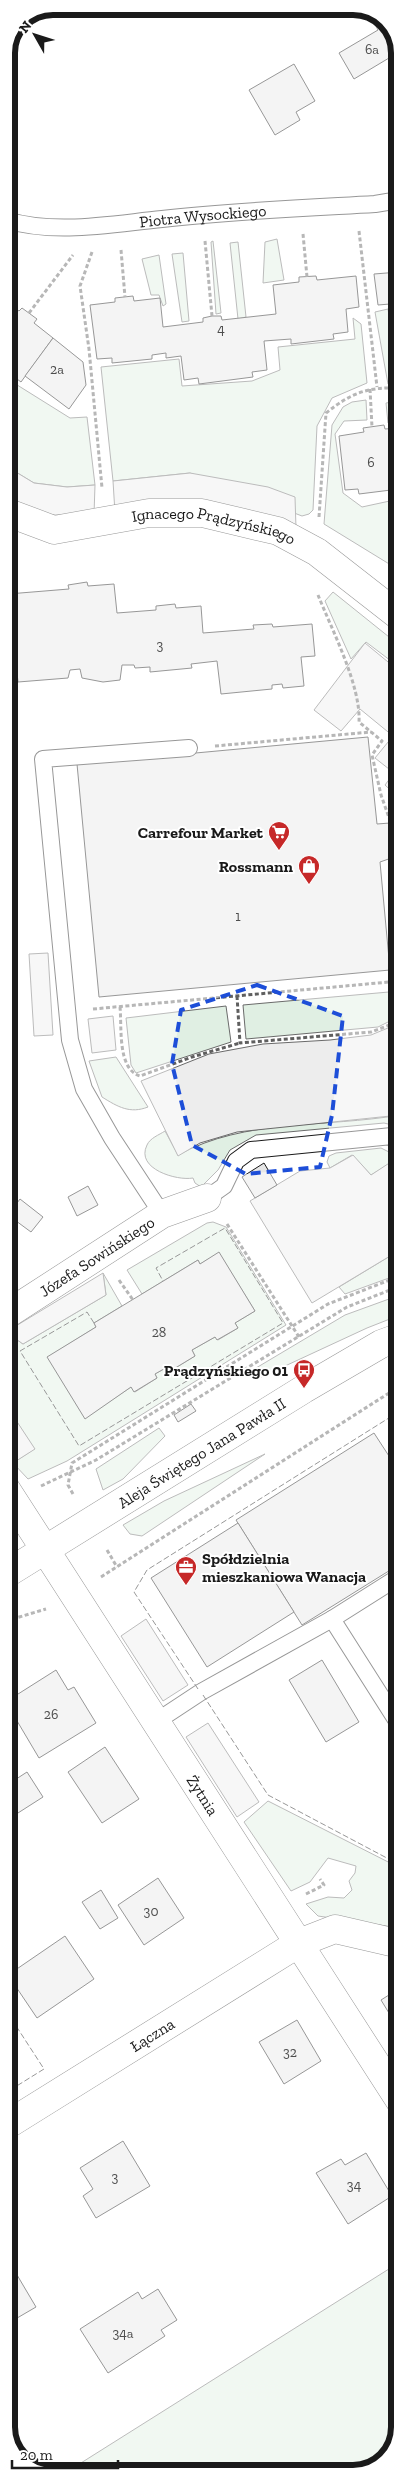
<svg xmlns="http://www.w3.org/2000/svg" width="406" height="2480" font-family="'Zilla Slab',serif">
	<style>
		.green { fill: #e0efe3; stroke: #6a6a6a }
		.parking { fill: #ededed; stroke: #6a6a6a }
		.building { fill: #e6e6e6; stroke: #1a1a1a }
		.lines { fill: none; stroke-linecap: round; stroke-linejoin: round }
		.lane-casing { stroke: #1a1a1a; stroke-width: 18 }
		.street-casing { stroke: #1a1a1a; stroke-width: 29 }
		.path { stroke: #5f5f5f; stroke-width: 3; stroke-dasharray: 4 2.5; stroke-linecap: butt }
		.lane { stroke: #fff; stroke-width: 16 }
		.street { stroke: #fff; stroke-width: 28 }
		.fence { stroke: #1a1a1a; stroke-width: 1; stroke-dasharray: 6 2.5; stroke-linecap: butt }
		.marked { fill: none; stroke: #1d4ed8; stroke-width: 4; stroke-dasharray: 10 6; stroke-linejoin: round }
		.labels { text-anchor: middle; dominant-baseline: central; stroke-width: 4; stroke-linejoin: round; paint-order: stroke }
		.number-label { font-size: 14px; fill: #4d4d4d }
		.street-label { font-size: 16px; fill: #1a1a1a; stroke: #fff }
		.poi-label { font-size: 16px; font-weight: bold; fill: #1a1a1a; stroke: #fff; text-anchor: end }
		.rim { fill: none; stroke: #1a1a1a; stroke-width: 6 }
	</style>
	<rect width="100%" height="100%" fill="#fff"/>
	<g class="green">
		<polygon points="277,239 284,280 263,283 265,242"/>
		<polygon points="213,241 221,313 216,314 211,242"/>
		<polygon points="238,242 246,317 238,319 230,243"/>
		<polygon points="183,253 189,321 182,322 172,254"/>
		<polygon points="159,255 166,304 163,306 159,295 151,295 142,259"/>
		<polygon points="388,309 392,333 399,335 399,384 388,384 375,312"/>
		<polygon points="353,318 361,324 367,383 332,398 317,426 313,510 309,514 302,516 190,473 113,481 101,367 179,359 182,386 252,381 280,370 278,347 355,339"/>
		<polygon points="6,378 70,418 87,417 95,485 67,487 34,483 6,466"/>
		<polygon points="366,400 367,420 344,421 335,434 343,493 362,507 399,499 399,570 324,524 332,425 343,407 352,402"/>
		<polygon points="399,401 399,421 388,423 386,403"/>
		<polygon points="333,592 399,645 399,667 366,642 351,659 325,601"/>
		<polygon points="400,991 400,1016 378,1027 246,1039 243,1005"/>
		<polygon points="226,1006 231,1042 136,1073 131,1065 126,1018"/>
		<path d="M116,1057l32,50c-18,7 -30,0 -46,-10l-13,-36z"/>
		<path d="M400,1115v12l-16,-4 -128,12 -26,15 -12,20 -17,17 -6,-4 -2,-5c-16,3 -58,-9 -46,-33 3,-7 12,-10 18,-14l13,24c68,-37 147,-27 222,-40z"/>
		<polygon points="381,1148 389,1152 394,1161 371,1175 352,1155 330,1168 327,1162 329,1156 336,1153"/>
		<polygon points="213,1222 226,1227 286,1325 67,1461 28,1479 13,1463 34,1449 6,1405 6,1332 23,1344 106,1295 103,1273 122,1306 94,1323 96,1327 48,1357 85,1418 131,1387 135,1392 157,1378 155,1374 169,1366 172,1370 195,1356 192,1350 215,1337 218,1340 238,1328 235,1323 255,1311 219,1253 200,1264 198,1260 142,1294 127,1270 207,1223"/>
		<polygon points="400,1250 400,1274 345,1294 339,1287"/>
		<polygon points="400,1295 400,1315 367,1328 257,1379 251,1371 345,1315"/>
		<polygon points="159,1428 165,1436 123,1479 103,1490 96,1469"/>
		<polygon points="265,1454 142,1536 130,1534 123,1525 164,1501"/>
		<polygon points="268,1801 400,1868 400,1928 318,1916 306,1904 328,1897 344,1898 352,1890 349,1881 355,1873 356,1866 328,1858 310,1882 291,1891 244,1822"/>
		<polygon points="400,2262 400,2428 388,2458 359,2473 65,2473"/>
	</g>
	<g class="parking">
		<polygon points="6,466 34,483 67,487 95,485 94,515 54,515 13,510 6,506"/>
		<polygon points="190,473 268,487 295,497 296,528 115,513 113,481"/>
		<polygon points="365,643 399,671 399,798 385,785 394,773 375,758 393,736 360,709 341,731 314,710"/>
		<polygon points="48,953 53,1035 34,1036 29,954"/>
		<polygon points="113,1016 116,1050 92,1053 88,1019"/>
		<polygon points="400,1023 400,1115 237,1132 200,1143 178,1156 141,1081 209,1054 263,1044 330,1040 371,1035"/>
		<polygon points="353,1155 371,1175 400,1156 400,1250 312,1303 250,1201 300,1171 330,1168"/>
		<polygon points="103,1273 106,1295 23,1344 6,1332"/>
		<polygon points="6,1405 35,1449 13,1463 6,1453"/>
		<polygon points="146,1619 188,1685 163,1701 121,1636"/>
		<polygon points="208,1723 259,1802 237,1817 186,1737"/>
	</g>
	<g class="building">
		<polygon points="386,20 399,47 399,52 354,79 339,53 378,30 376,26"/>
		<polygon points="294,64 315,101 296,112 300,120 275,135 249,90"/>
		<polygon points="399,272 399,327 393,328 390,304 378,305 374,274"/>
		<polygon points="316,276 317,280 356,276 359,307 346,309 348,332 333,334 334,339 291,344 291,339 264,341 267,370 252,372 253,377 199,384 198,378 184,380 181,356 166,358 166,353 152,355 152,359 112,363 112,358 97,359 90,305 115,302 115,298 133,296 134,301 160,298 163,327 203,322 203,318 212,316 221,316 222,320 276,314 273,285 299,282 299,277"/>
		<polygon points="6,302 19,311 22,308 37,319 34,323 53,338 21,382 9,373 6,375"/>
		<polygon points="53,338 83,362 86,385 69,409 25,376"/>
		<polygon points="384,425 385,429 399,428 399,489 359,494 358,489 345,490 339,436 364,432 363,428"/>
		<polygon points="87,582 88,586 114,584 117,613 156,610 156,606 175,604 176,608 201,606 203,633 254,629 253,625 272,624 273,627 312,624 315,656 301,657 304,686 283,688 282,684 272,685 272,689 221,694 217,661 191,664 192,668 150,672 150,667 135,668 134,665 122,665 120,680 103,682 82,678 80,669 70,670 68,678 18,682 17,673 9,675 6,682 6,589 8,594 69,589 68,585"/>
		<polygon points="368,737 377,824 390,823 400,852 400,855 380,862 390,970 99,997 77,764"/>
		<polygon points="264,1163 277,1185 255,1198 242,1177"/>
		<polygon points="88,1186 98,1205 77,1216 68,1197"/>
		<polygon points="20,1199 43,1217 31,1232 8,1215"/>
		<polygon points="219,1252 255,1311 235,1323 238,1328 217,1340 215,1337 192,1350 195,1356 172,1370 169,1366 155,1374 157,1378 134,1392 131,1387 85,1419 47,1357 96,1327 94,1323 198,1260 200,1264"/>
		<polygon points="191,1404 196,1411 178,1422 174,1415"/>
		<polygon points="374,1433 400,1473 400,1564 302,1625 236,1520"/>
		<polygon points="238,1523 294,1612 207,1667 151,1578"/>
		<polygon points="322,1660 359,1722 326,1742 289,1680"/>
		<polygon points="56,1670 68,1690 74,1687 96,1723 39,1758 7,1704 7,1701"/>
		<polygon points="105,1747 139,1799 102,1823 68,1772"/>
		<polygon points="27,1772 43,1797 7,1820 7,1785"/>
		<polygon points="158,1878 184,1918 144,1945 118,1905"/>
		<polygon points="101,1890 118,1918 100,1929 82,1902"/>
		<polygon points="65,1936 94,1979 37,2018 8,1975"/>
		<polygon points="400,1988 400,2031 381,2000"/>
		<polygon points="297,2020 321,2061 284,2084 259,2042"/>
		<polygon points="123,2141 150,2186 96,2218 83,2196 93,2189 80,2168"/>
		<polygon points="366,2153 392,2196 348,2224 316,2173 341,2159 345,2165"/>
		<polygon points="7,2258 36,2307 12,2321 7,2312"/>
		<polygon points="158,2289 177,2320 161,2330 165,2336 108,2373 80,2329 138,2292 142,2299"/>
	</g>
	<g class="lines">
		<g class="lane-casing">
			<g id="lane">
				<path id="s1" d="M6,220c50,15 105,4 156,-1 70,-8 142,-11 213,-15l24,-4"/>
				<polyline points="207,1198 224,1186 236,1161 251,1150 392,1136 400,1148"/>
				<polyline points="162,1214 112,1138 84,1089 70,1040 43,759 189,748"/>
				<polyline points="332,1619 400,1726"/>
				<polyline points="157,1721 201,1692 332,1619 400,1576"/>
			</g>
		</g>
		<g class="street-casing">
			<g id="street">
				<path id="s2" d="M6,512l48,18 95,-17h53l76,18 39,21 82,64"/>
				<path id="s3" d="M6,1315l156,-101 45,-16"/>
				<path id="s4" d="M6,1489l394,612"/>
				<path id="s5" d="M6,1574l298,-185 77,-45 19,-7"/>
				<path id="s6" d="M7,2125l292,-182 36,-14 65,15"/>
			</g>
		</g>
		<g class="path">
			<polyline points="359,231 377,387"/>
			<polyline points="303,234 307,277"/>
			<polyline points="205,241 212,316"/>
			<polyline points="121,250 125,297"/>
			<polyline points="92,252 80,286 89,349 102,488"/>
			<polyline points="29,313 73,255"/>
			<polyline points="370,389 372,427"/>
			<path d="M319,517l7,-104c25,-20 41,-26 73,-25"/>
			<path d="M318,595c14,35 43,91 41,127l23,19 -10,14 9,40 19,54"/>
			<polyline points="215,746 371,732"/>
			<polyline points="390,858 400,897"/>
			<polyline points="392,867 400,864"/>
			<polyline points="237,996 240,1043 371,1032 400,1021"/>
			<path d="M120,1007c2,20 -3,62 20,69l52,-19 48,-14"/>
			<polyline points="93,1009 400,981"/>
			<polyline points="227,1224 299,1337"/>
			<polyline points="119,1280 133,1300"/>
			<polyline points="41,1486 96,1460 347,1307 400,1286"/>
			<polyline points="73,1494 68,1485 72,1463 328,1304 400,1276"/>
			<polyline points="107,1550 117,1567"/>
			<polyline points="101,1577 400,1386"/>
			<polyline points="6,1621 46,1609"/>
			<polyline points="306,1894 324,1885 320,1879"/>
		</g>
		<use href="#lane" class="lane"/>
		<use href="#street" class="street"/>
		<g class="fence">
			<polyline points="94,1323 87,1312 20,1351 79,1446 283,1323 225,1228 156,1268 163,1281"/>
			<polyline points="198,1689 134,1592 147,1570 400,1411"/>
			<polyline points="203,1695 268,1795 400,1865"/>
			<polyline points="7,2012 44,2069 7,2092"/>
		</g>
	</g>
	<path d="M0 0H406V2480H0ZM257,985l86,31 -11,99 -12,52 -74,7 -54,-29 -20,-81 9,-54z" fill="#fff" fill-opacity=".55" fill-rule="evenodd"/>
	<path class="marked" d="M257,985l86,31 -11,99 -12,52 -74,7 -54,-29 -20,-81 9,-54z"/>
	<defs>
		<g id="supermarket-pin" transform="scale(1.125)"><path d="M0 17L-7.5 6A9.5 9.5 0 1 1 7.5 6Z" fill="#c62828" stroke="#fff"/><path d="M-6-5.5h2.5l.6 2H6L4.5 2H-2.5L-4.4-4H-6ZM-1.5 3.2a1.3 1.3 0 1 0 .1 0ZM3 3.2a1.3 1.3 0 1 0 .1 0Z" fill="#fff"/></g>
		<g id="shop-pin" transform="scale(1.125)"><path d="M0 17L-7.5 6A9.5 9.5 0 1 1 7.5 6Z" fill="#c62828" stroke="#fff"/><path d="M-5-2.5h2.3a2.7 3.5 0 0 1 5.4 0H5L5.5 6h-11ZM-1.5-2.5h3a1.5 2.3 0 0 0-3 0Z" fill="#fff"/></g>
		<g id="bus-pin" transform="scale(1.125)"><path d="M0 17L-7.5 6A9.5 9.5 0 1 1 7.5 6Z" fill="#c62828" stroke="#fff"/><path d="M-5-6H5V4H4V6H2V4H-2V6H-4V4H-5ZM-3.5-4V0h7V-4ZM-3.5 1.2v1.5H-2V1.2ZM2 1.2v1.5H3.5V1.2Z" fill="#fff"/></g>
		<g id="office-pin" transform="scale(1.125)"><path d="M0 17L-7.5 6A9.5 9.5 0 1 1 7.5 6Z" fill="#c62828" stroke="#fff"/><path d="M-6-3h4V-5.5h4V-3h4V5H-6ZM-1-4.5V-3h2v-1.5ZM-6 0V1H6V0Z" fill="#fff"/></g>
	</defs>
	<g fill-rule="evenodd">
		<use href="#supermarket-pin" x="279" y="832"/>
		<use href="#shop-pin" x="309" y="866"/>
		<use href="#bus-pin" x="304" y="1370"/>
		<use href="#office-pin" x="186" y="1567"/>
	</g>
	<g class="labels">
		<g class="number-label">
			<text x="372" y="49">6a</text>
			<text x="221" y="329">4</text>
			<text x="57" y="369">2a</text>
			<text x="371" y="462">6</text>
			<text x="160" y="645">3</text>
			<text x="238" y="916">1</text>
			<text x="159" y="1332">28</text>
			<text x="51" y="1714">26</text>
			<text x="151" y="1911">30</text>
			<text x="290" y="2052">32</text>
			<text x="115" y="2177">3</text>
			<text x="354" y="2185">34</text>
			<text x="123" y="2333">34a</text>
		</g>
		<g class="street-label">
			<text stroke="none"><textPath href="#s1" startOffset="198">Piotra Wysockiego</textPath></text>
			<text stroke="none"><textPath href="#s2" startOffset="214">Ignacego Prądzyńskiego</textPath></text>
			<text stroke="none"><textPath href="#s3" startOffset="108">Józefa Sowińskiego</textPath></text>
			<text stroke="none"><textPath href="#s5" startOffset="230">Aleja Świętego Jana Pawła II</textPath></text>
			<text stroke="none"><textPath href="#s4" startOffset="364">Żytnia</textPath></text>
			<text stroke="none"><textPath href="#s6" startOffset="171">Łączna</textPath></text>
		</g>
		<g class="poi-label">
			<text x="263" y="832">Carrefour Market</text>
			<text x="293" y="866">Rossmann</text>
			<text x="288" y="1370">Prądzyńskiego 01</text>
			<text x="202" y="1558" text-anchor="start">Spółdzielnia<tspan x="202" dy="18">mieszkaniowa Wanacja</tspan></text>
		</g>
	</g>
	<path d="M0 0H406V2480H0ZM53 15H353A38 38 0 0 1 391 53V2427A38 38 0 0 1 353 2465H53A38 38 0 0 1 15 2427V53A38 38 0 0 1 53 15Z" fill="#fff" fill-rule="evenodd"/>
	<path class="rim" d="M53 15H353A38 38 0 0 1 391 53V2427A38 38 0 0 1 353 2465H53A38 38 0 0 1 15 2427V53A38 38 0 0 1 53 15Z"/>
	<g transform="translate(35 35) rotate(309)" stroke="#ffffff" stroke-width="4" paint-order="stroke">
	<path d="M0-4L9 19L0 12L-9 19Z" fill="#1a1a1a"/>
	<text y="-8" font-size="14" font-weight="bold" text-anchor="middle" fill="#1a1a1a">N</text>
	</g>
	<path d="M12 2460v8h106v-8" fill="none" stroke="#1a1a1a" stroke-width="2.5"/>
	<text x="20" y="2460" font-size="15" fill="#1a1a1a" stroke="#ffffff" stroke-width="4" paint-order="stroke">20 m</text>
</svg>
